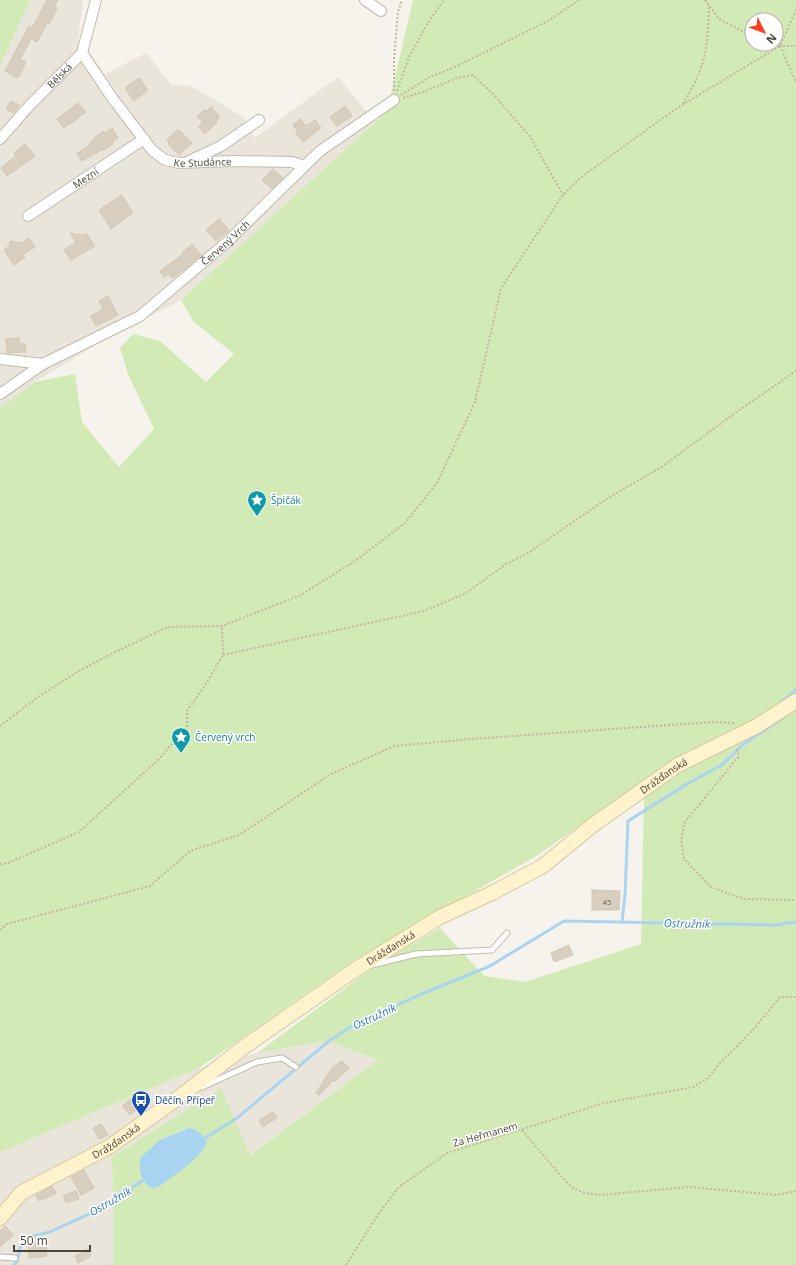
<svg xmlns="http://www.w3.org/2000/svg" width="796" height="1265" font-family="'Open Sans',sans-serif">
	<style>
		.residential { fill: #eae5da }
		.green { fill: #d2eab5; fill-rule: evenodd }
		.water { fill: #a9d4f2 }
		.lines { fill: none; stroke-linecap: round; stroke-linejoin: round }
		.stream { stroke: #a9d4f2; stroke-width: 3 }
		.building { fill: #d8cfc1; stroke: #d3c7b4 }
		.lane-casing { stroke: #c2bbae; stroke-width: 7 }
		.street-casing { stroke: #c2bbae; stroke-width: 12 }
		.secondary-casing { stroke: #d6c79b; stroke-width: 16 }
		.path { stroke: #c4b79f; stroke-width: 2; stroke-dasharray: 2 2; stroke-linecap: butt }
		.lane { stroke: #fff; stroke-width: 5 }
		.street { stroke: #fff; stroke-width: 10 }
		.secondary { stroke: #fff3cd; stroke-width: 14 }
		.labels { text-anchor: middle; dominant-baseline: central; stroke-width: 3; stroke-linejoin: round; paint-order: stroke }
		.number-label { font-size: 8px; fill: #6e675b }
		.street-label { font-size: 10px; fill: #4b4439; stroke: #fff }
		.culture-label { font-size: 10px; fill: #0d838f; stroke: #fff; text-anchor: start }
		.transit-label { font-size: 10px; fill: #164399; stroke: #fff; text-anchor: start }
		.water-label { font-size: 11px; font-style: italic; fill: #2e7ab2; stroke: #fff }
	</style>
	<rect width="100%" height="100%" fill="#f6f3ec"/>
	<g class="residential">
		<polygon points="30,0 83,0 78,41 91,54 105,74 146,53 172,85 192,86 244,118 255,138 338,77 375,122 181,300 99,343 35,382 0,408 0,66"/>
		<polygon points="329,1041 378,1060 249,1155 220,1088 112,1157 114,1262 109,1265 0,1265 0,1152 199,1068 257,1053"/>
	</g>
	<g class="green">
		<polygon points="0,0 30,0 0,66"/>
		<path d="M413,0h383v694l-39,25 -33,18 -39,15 -147,103 -185,106 -154,107 -199,84v-744l35,-26 40,-8 7,48 37,45 35,-38 -26,-55 -8,-26 13,-14 27,7 46,41 28,-28 -40,-32 -13,-22 206,-189zM752,20h24v24h-24z"/>
		<path d="M796,706v559h-687l5,-3 -2,-105 109,-69 29,67 128,-95 -49,-19 -72,12 122,-90 61,-35 44,48 41,6 116,-38 3,-150 35,-23 41,-18zM187,1128l18,18 -9,11 -36,29v-46z"/>
	</g>
	<path class="water" d="M188,1128c8,1 15,6 19,14 -6,17 -33,33 -47,44l-6,2 -5,-1c-9,-10 -10,-16 -9,-29l20,-18z"/>
	<g class="lines">
		<g class="stream">
			<polyline points="780,703 796,690"/>
			<polyline points="622,922 625,895 628,821 687,784 722,765 741,746 784,717 783,714"/>
			<polyline points="202,1140 237,1118 329,1041 357,1023 424,993 490,966 564,921 776,925 796,922"/>
			<polyline points="14,1265 17,1261 20,1248 25,1240 29,1237 50,1232 104,1207 146,1178"/>
		</g>
	</g>
	<g class="building">
		<polygon points="47,0 58,0 54,6 57,8 49,24 47,23 37,42 31,39 20,59 26,62 18,78 5,71 29,26 32,28"/>
		<polygon points="139,78 148,90 134,101 125,88"/>
		<polygon points="11,101 19,105 14,113 6,109"/>
		<polygon points="78,103 86,112 69,125 68,124 64,128 57,119"/>
		<polygon points="345,106 352,116 337,126 330,117"/>
		<polygon points="211,107 220,117 216,121 217,122 205,134 198,127 203,122 197,117 204,110 206,111"/>
		<polygon points="300,119 306,126 315,120 321,128 303,142 296,133 298,132 293,125"/>
		<polygon points="112,128 118,138 112,143 113,144 103,151 102,149 96,154 95,153 82,161 77,153 90,145 89,144 95,139 94,138 104,131 105,133"/>
		<polygon points="178,129 192,143 179,155 168,144 169,143 167,140"/>
		<polygon points="25,144 35,156 7,176 1,168 16,156 14,153"/>
		<polygon points="273,169 283,178 272,189 262,180"/>
		<polygon points="122,195 133,213 111,229 99,210"/>
		<polygon points="219,219 229,230 216,241 206,230"/>
		<polygon points="70,233 82,235 86,233 95,246 71,260 64,250 76,242"/>
		<polygon points="29,238 35,247 23,255 25,257 14,265 4,250 9,246 10,241 21,243"/>
		<polygon points="192,244 201,255 186,268 172,278 169,274 164,277 160,271 183,254 182,253"/>
		<polygon points="108,296 118,315 96,326 91,316 103,309 99,301"/>
		<polygon points="19,338 20,344 25,344 26,352 7,353 6,339"/>
		<polygon points="592,890 620,891 619,910 592,910"/>
		<polygon points="569,945 573,955 554,962 551,953"/>
		<polygon points="342,1061 349,1068 335,1081 334,1080 319,1095 316,1093 332,1068"/>
		<polygon points="131,1099 132,1101 134,1100 139,1107 130,1115 122,1106"/>
		<polygon points="273,1112 277,1118 263,1127 259,1120"/>
		<polygon points="101,1124 108,1135 99,1139 93,1128"/>
		<polygon points="84,1170 94,1188 81,1195 71,1177"/>
		<polygon points="52,1186 56,1193 39,1201 36,1195"/>
		<polygon points="76,1191 79,1199 66,1203 63,1196"/>
		<polygon points="5,1226 13,1235 0,1247 0,1231"/>
		<polygon points="40,1242 40,1247 46,1247 47,1256 29,1258 28,1243"/>
		<polygon points="88,1249 91,1256 78,1263 75,1256"/>
	</g>
	<g class="lines">
		<g class="lane-casing">
			<g id="lane">
				<polyline points="372,965 416,954 492,950 507,933"/>
				<polyline points="202,1087 257,1062 282,1058 296,1067"/>
				<polyline points="0,1257 15,1258"/>
			</g>
		</g>
		<g class="street-casing">
			<g id="street">
				<polyline points="365,0 381,11"/>
				<path id="s1" d="M82,53l31,46 39,51 13,10 14,3 54,-2 59,1 12,4"/>
				<path id="s2" d="M0,139l30,-34 52,-52 14,-53"/>
				<polyline points="189,161 221,146 259,120"/>
				<path id="s3" d="M28,216l116,-77"/>
				<path id="s4" d="M0,359l43,5 97,-48 87,-74 93,-91 74,-51"/>
				<polyline points="0,394 43,364"/>
			</g>
		</g>
		<g class="secondary-casing">
			<g id="secondary">
				<path id="s5" d="M0,1218l21,-25 13,-7 75,-39 69,-49 66,-51 112,-78 84,-52 52,-24 51,-27 50,-41 85,-60 79,-39 39,-25"/>
			</g>
		</g>
		<g class="path">
			<polyline points="705,0 719,19 752,36"/>
			<polyline points="775,44 780,46 796,46"/>
			<polyline points="780,46 796,82"/>
			<polyline points="394,91 394,59 398,12 402,0"/>
			<polyline points="397,91 409,57 429,21 444,0"/>
			<polyline points="401,95 430,77 457,66 548,21 579,0"/>
			<polyline points="403,98 423,92 457,78 473,75 495,96 531,138 563,195"/>
			<path d="M683,104c6,-11 13,-22 17,-34 8,-20 8,-42 9,-63"/>
			<polyline points="223,655 424,611 466,593 506,564 528,553 608,498 663,466 735,413 796,371"/>
			<polyline points="0,726 38,697 77,672 113,653 168,627 222,626 301,595 355,561 405,523 437,483 475,402 501,288 563,195 579,179 653,125 682,105 780,46 796,10"/>
			<polyline points="737,749 739,756 685,822 681,840 684,859 711,887 744,899 796,900"/>
			<polyline points="0,864 8,863 79,832 159,759 187,726 187,711 204,687 223,655 222,626"/>
			<polyline points="0,930 7,924 150,886 190,851 239,835 331,774 394,746 471,739 712,722 734,723"/>
			<polyline points="522,1130 560,1175 573,1188 585,1193 600,1195 689,1187 777,1195 796,1191"/>
			<polyline points="346,1265 379,1213 399,1187 447,1153 604,1103 693,1087 708,1078 719,1064 752,1031 780,997 796,997"/>
		</g>
		<use href="#lane" class="lane"/>
		<use href="#street" class="street"/>
		<use href="#secondary" class="secondary"/>
	</g>
	<defs>
		<g id="sight-pin" transform="scale(1)"><path d="M0 17L-7.5 6A9.5 9.5 0 1 1 7.5 6Z" fill="#0f9aa8" stroke="#fff"/><path d="M0-6L1.8-2.2L6-1.7L2.9 1.2L3.7 5.4L0 3.3L-3.7 5.4L-2.9 1.2L-6-1.7L-1.8-2.2Z" fill="#fff"/></g>
		<g id="bus-pin" transform="scale(1)"><path d="M0 17L-7.5 6A9.5 9.5 0 1 1 7.5 6Z" fill="#1a4fb4" stroke="#fff"/><path d="M-5-6H5V4H4V6H2V4H-2V6H-4V4H-5ZM-3.5-4V0h7V-4ZM-3.5 1.2v1.5H-2V1.2ZM2 1.2v1.5H3.5V1.2Z" fill="#fff"/></g>
	</defs>
	<g fill-rule="evenodd">
		<use href="#sight-pin" x="257" y="500"/>
		<use href="#sight-pin" x="181" y="737"/>
		<use href="#bus-pin" x="141" y="1100"/>
	</g>
	<g class="labels">
		<g class="number-label">
			<text x="607" y="901">45</text>
		</g>
		<g class="street-label">
			<text stroke="none"><textPath href="#s2" startOffset="87">Bělská</textPath></text>
			<text stroke="none"><textPath href="#s1" startOffset="174">Ke Studánce</textPath></text>
			<text stroke="none"><textPath href="#s3" startOffset="69">Mezní</textPath></text>
			<text stroke="none"><textPath href="#s4" startOffset="264">Červený Vrch</textPath></text>
			<text stroke="none"><textPath href="#s5" startOffset="801">Drážďanská</textPath></text>
			<text stroke="none"><textPath href="#s5" startOffset="477">Drážďanská</textPath></text>
			<text transform="translate(485 1134) rotate(-16)">Za Heřmanem</text>
			<text stroke="none"><textPath href="#s5" startOffset="141">Drážďanská</textPath></text>
		</g>
		<g class="culture-label">
			<text x="271" y="500">Špičák</text>
			<text x="195" y="737">Červený vrch</text>
		</g>
		<g class="transit-label">
			<text x="155" y="1100">Děčín, Přípeř</text>
		</g>
		<g class="water-label">
			<text transform="translate(687 923) rotate(1)">Ostružník</text>
			<text transform="translate(374 1016) rotate(-25)">Ostružník</text>
			<text transform="translate(110 1201) rotate(-30)">Ostružník</text>
		</g>
	</g>
	<g transform="translate(764 32) rotate(132)"><circle r="19" fill="#ffffff" stroke="#b7b4b0"/>
	<path d="M0-3L7 15L0 10L-7 15Z" fill="#fc3f1d"/>
	<text y="-6" font-size="11" font-weight="bold" text-anchor="middle" fill="#4b4439">N</text>
	</g>
	<path d="M14 1245v6h76v-6" fill="none" stroke="#4b4439" stroke-width="2"/>
	<text x="20" y="1245" font-size="12" fill="#4b4439" stroke="#ffffff" stroke-width="3" paint-order="stroke">50 m</text>
</svg>
